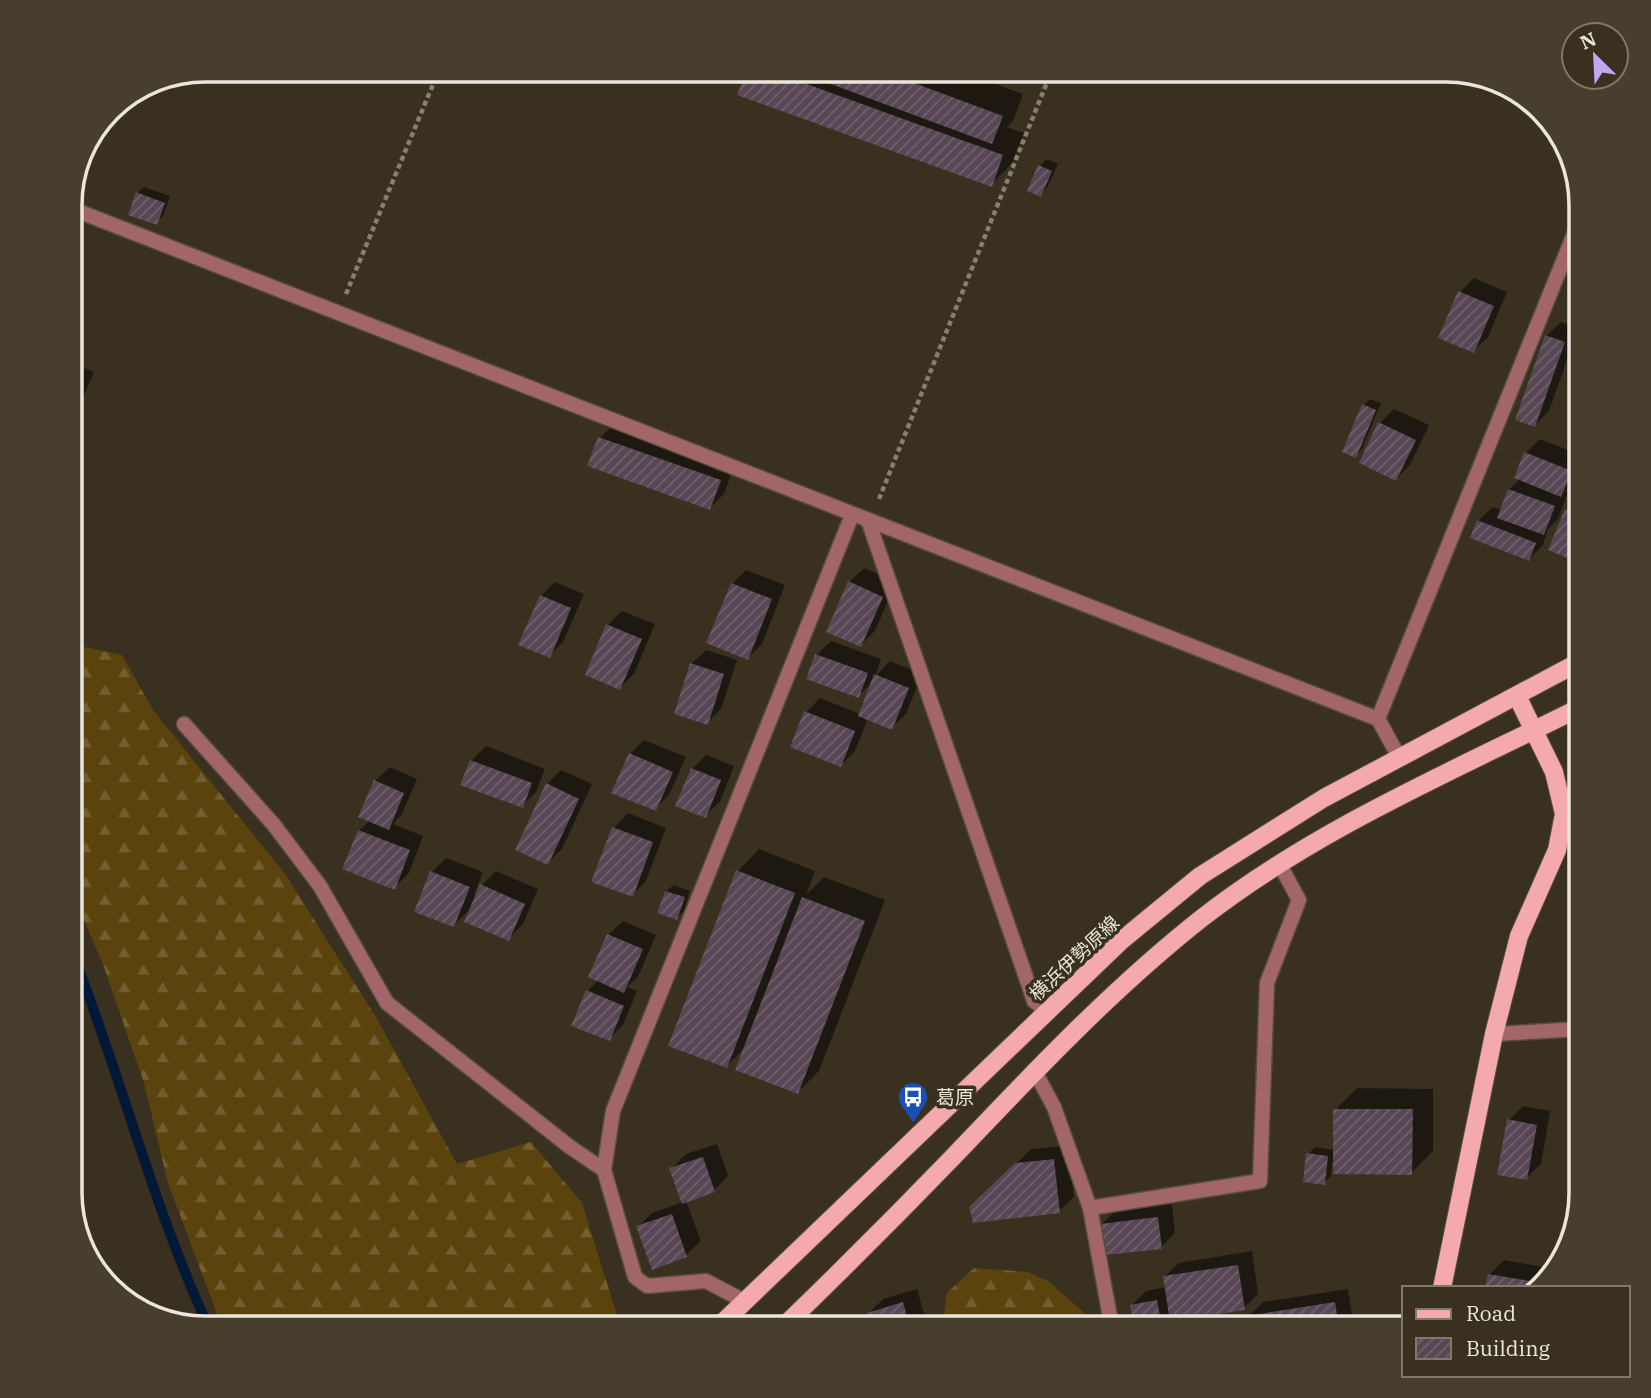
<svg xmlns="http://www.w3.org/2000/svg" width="1651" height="1398" font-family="'IBM Plex Serif','Noto Sans JP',serif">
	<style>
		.forest { fill: url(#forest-firs) }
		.shadow { fill: #0007 }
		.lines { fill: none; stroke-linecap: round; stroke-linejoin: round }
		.stream { stroke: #021837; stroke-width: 10 }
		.building { fill: url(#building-hatch) }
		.lane-casing { stroke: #554d3d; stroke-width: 17 }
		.street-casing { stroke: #554d3d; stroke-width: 17 }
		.primary-casing { stroke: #554d3d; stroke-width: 20 }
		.path { stroke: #877f71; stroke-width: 4.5; stroke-dasharray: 5 3.5; stroke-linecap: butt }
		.lane { stroke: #a26668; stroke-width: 14 }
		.street { stroke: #a26668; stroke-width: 14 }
		.primary { stroke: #f4a9ac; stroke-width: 18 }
		.labels { text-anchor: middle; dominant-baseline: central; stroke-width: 7; stroke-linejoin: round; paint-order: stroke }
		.street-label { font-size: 19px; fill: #ebe5db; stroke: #39301f }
		.poi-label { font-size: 19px; fill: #ebe5db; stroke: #39301f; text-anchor: start }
		.rim { fill: none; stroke: #ebe5db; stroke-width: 3.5 }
	</style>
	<defs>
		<pattern id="forest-firs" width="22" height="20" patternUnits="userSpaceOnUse" patternTransform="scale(1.75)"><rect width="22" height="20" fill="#5b430e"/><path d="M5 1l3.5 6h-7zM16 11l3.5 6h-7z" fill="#735e30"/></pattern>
		<pattern id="building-hatch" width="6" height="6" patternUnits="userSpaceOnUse" patternTransform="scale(1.75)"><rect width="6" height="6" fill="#574754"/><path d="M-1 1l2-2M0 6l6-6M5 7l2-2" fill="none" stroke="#6f616c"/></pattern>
	</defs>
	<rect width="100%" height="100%" fill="#39301f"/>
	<g class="forest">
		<polygon points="70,644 122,655 153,710 285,874 376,1017 457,1164 531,1142 582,1203 621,1328 245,1328 217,1314 168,1183 144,1083 104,967 70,887"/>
		<polygon points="974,1268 1028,1272 1048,1281 1089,1317 1092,1328 942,1328 947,1293"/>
	</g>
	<g class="shadow">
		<polygon points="748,70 957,70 1023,94 1013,121 1007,127 1024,133 1012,163 991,185"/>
		<polygon points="1046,159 1058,164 1047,188 1041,195 1040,166"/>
		<polygon points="144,187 170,196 163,216 156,223 137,193"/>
		<polygon points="1474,278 1507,292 1488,337 1474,351 1460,292"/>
		<polygon points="1561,322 1578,328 1549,411 1535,425 1546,336"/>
		<polygon points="70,362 94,372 70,428"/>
		<polygon points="1370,399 1381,403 1362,449 1355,456 1364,405"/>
		<polygon points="1394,409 1429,425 1410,465 1396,479 1380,423"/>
		<polygon points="614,424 734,466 724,494 710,508 600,438"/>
		<polygon points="1540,439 1581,455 1578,475 1581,472 1581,562 1567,510 1579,497 1579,477 1565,491 1568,492 1558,519 1548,529 1543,545 1529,559 1478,521 1493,507 1501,510 1509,489 1520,479 1526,453"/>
		<polygon points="864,568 896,582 875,631 861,645 849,582"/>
		<polygon points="746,570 785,585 762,644 748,658 732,584"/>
		<polygon points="555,582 584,594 563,642 549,656 541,596"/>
		<polygon points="622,611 655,624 634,674 620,688 608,625"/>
		<polygon points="831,641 881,659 875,677 890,661 922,674 906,714 891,728 868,718 855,751 841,765 806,712 820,698 860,714 874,681 858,696 817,655"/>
		<polygon points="706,650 737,660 721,709 707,723 691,664"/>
		<polygon points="644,740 686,757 669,795 655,809 630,754"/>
		<polygon points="486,746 545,769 536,792 522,806 463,783 472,760"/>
		<polygon points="706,755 734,766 720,802 705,816 692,769"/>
		<polygon points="390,767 417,779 402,814 393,824 423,836 409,873 394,888 359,831 370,820 375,781"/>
		<polygon points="561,770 592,784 562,849 547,863 547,784"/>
		<polygon points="628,813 666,828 646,881 632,895 594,881 614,828"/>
		<polygon points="759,849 815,871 806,895 824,877 885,900 819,1071 798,1092 745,1047 727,1066 738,871"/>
		<polygon points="446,858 483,872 474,895 477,896 482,885 496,871 538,889 523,924 508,939 472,907 454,925 432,872"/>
		<polygon points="673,885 690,891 684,911 677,918 666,892"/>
		<polygon points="623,921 656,935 638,977 627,987 637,991 623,1025 609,1039 587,991 599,980 608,935"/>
		<polygon points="1357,1088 1433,1089 1433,1151 1411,1173 1332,1162 1331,1176 1324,1183 1308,1154 1315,1147 1335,1150 1335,1110"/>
		<polygon points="1523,1106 1550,1111 1541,1164 1526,1178 1509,1120"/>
		<polygon points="717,1144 728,1176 714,1190 686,1201 701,1241 686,1255 638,1227 652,1213 683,1202 671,1169 686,1154"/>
		<polygon points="1068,1146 1074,1197 1059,1211 971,1208 1031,1149"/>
		<polygon points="1172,1204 1175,1233 1161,1247 1102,1224 1116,1210"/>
		<polygon points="1252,1251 1258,1294 1244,1308 1176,1319 1178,1328 1136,1328 1131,1306 1146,1291 1166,1287 1164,1277 1179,1263"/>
		<polygon points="1504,1260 1543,1267 1539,1288 1487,1288 1489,1275"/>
		<polygon points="917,1289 928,1328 873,1328 869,1313 883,1299"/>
		<polygon points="1348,1289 1353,1322 1347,1328 1250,1328 1248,1317 1263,1302"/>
	</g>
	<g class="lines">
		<path class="stream" d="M70,946c50,126 82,259 139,382"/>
	</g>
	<g class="building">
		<polygon points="747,70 768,70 1003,155 992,187 737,95"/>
		<polygon points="793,70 879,70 1003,116 992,144"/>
		<polygon points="1038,165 1052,171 1041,197 1027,191"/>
		<polygon points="136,192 165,203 157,225 128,215"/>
		<polygon points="1458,291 1494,306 1474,353 1438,338"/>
		<polygon points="1545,335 1565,342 1535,427 1515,420"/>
		<polygon points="70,382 81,386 70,412"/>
		<polygon points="1362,404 1376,410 1356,458 1342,452"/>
		<polygon points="1378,422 1416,440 1396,481 1359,463"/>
		<polygon points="598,437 721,480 710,510 587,466"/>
		<polygon points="1524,452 1572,471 1561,497 1514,478"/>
		<polygon points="1581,468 1581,500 1570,495"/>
		<polygon points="1508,489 1555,506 1544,535 1497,518"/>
		<polygon points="1565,509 1581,515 1581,564 1548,550"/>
		<polygon points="1477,520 1536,543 1529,561 1470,538"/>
		<polygon points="848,581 883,597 861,647 826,632"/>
		<polygon points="731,583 772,599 748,660 706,643"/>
		<polygon points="540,595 571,608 550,658 518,645"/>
		<polygon points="606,624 642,639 620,690 585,675"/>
		<polygon points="815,654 868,673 859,698 806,679"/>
		<polygon points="690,663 724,674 708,725 674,714"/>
		<polygon points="874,674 909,688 892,730 858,716"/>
		<polygon points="804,711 855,731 841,767 790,747"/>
		<polygon points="629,753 673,772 656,811 611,793"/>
		<polygon points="470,760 532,783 523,808 460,785"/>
		<polygon points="691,768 721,780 706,818 675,806"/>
		<polygon points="374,780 404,793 389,830 358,817"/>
		<polygon points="546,783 579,799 548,865 515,850"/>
		<polygon points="612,827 653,842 633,897 591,882"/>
		<polygon points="358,830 410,850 395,890 342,869"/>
		<polygon points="736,870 795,893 727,1068 668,1046"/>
		<polygon points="430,871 470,887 454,927 414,912"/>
		<polygon points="480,884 525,904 509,941 464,922"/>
		<polygon points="665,891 685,897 677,920 657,913"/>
		<polygon points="802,897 865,921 798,1094 735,1070"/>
		<polygon points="607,934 643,949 624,993 588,977"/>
		<polygon points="586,990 624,1006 610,1041 571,1026"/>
		<polygon points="1333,1109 1413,1109 1412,1175 1333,1174"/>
		<polygon points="1507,1119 1537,1125 1527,1180 1497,1175"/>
		<polygon points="1306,1153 1328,1156 1325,1185 1303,1182"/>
		<polygon points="703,1157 715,1192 682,1204 669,1168"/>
		<polygon points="1054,1159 1060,1213 973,1223 969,1207 1015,1163"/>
		<polygon points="672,1214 687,1257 652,1270 636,1226"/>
		<polygon points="1158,1217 1162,1249 1104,1255 1100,1224"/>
		<polygon points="1238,1265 1245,1310 1170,1322 1163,1276"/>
		<polygon points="1488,1274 1530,1281 1528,1288 1485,1288"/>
		<polygon points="1157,1300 1162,1328 1134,1328 1130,1305"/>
		<polygon points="903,1302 910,1328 871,1328 867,1313"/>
		<polygon points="1335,1302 1339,1328 1248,1328 1247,1316"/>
	</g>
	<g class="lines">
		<g class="lane-casing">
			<polyline id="lane" points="1090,1208 1112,1328"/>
		</g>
		<g class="street-casing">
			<g id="street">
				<polyline points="70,208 1378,719 1399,757"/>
				<polyline points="869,523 1028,983 1034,1001 1047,1012"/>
				<polyline points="1378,719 1581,217"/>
				<polyline points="184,724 274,825 320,886 387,1003 570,1147 604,1170"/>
				<polyline points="1494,1034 1581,1029"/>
				<polyline points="1034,1070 1054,1107 1090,1208 1260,1181 1267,983 1299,900 1280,865"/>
				<polyline points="744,1301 706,1281 647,1286 635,1277 604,1170 613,1111 852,515"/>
			</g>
		</g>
		<g class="primary-casing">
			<g id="primary">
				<polyline points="1442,1288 1494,1034 1519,936 1557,850 1564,814 1554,772 1517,696"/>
				<polyline points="717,1328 1122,940 1200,876 1324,798 1581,661"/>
				<path d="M782,1328c58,-56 116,-114 172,-172 79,-83 158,-167 248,-238 114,-89 251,-147 379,-211"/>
			</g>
		</g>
		<g class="path">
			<polyline points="346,294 439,70"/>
			<polyline points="879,499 1052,70"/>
		</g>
		<use href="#lane" class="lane"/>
		<use href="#street" class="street"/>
		<use href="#primary" class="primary"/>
	</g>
	<defs>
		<g id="bus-pin" transform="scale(1.575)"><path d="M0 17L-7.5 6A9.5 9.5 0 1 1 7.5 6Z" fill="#1a4fb4" stroke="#39301f"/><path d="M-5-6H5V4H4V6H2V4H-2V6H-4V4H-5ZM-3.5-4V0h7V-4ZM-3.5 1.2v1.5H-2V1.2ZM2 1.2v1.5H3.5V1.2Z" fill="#fff"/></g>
	</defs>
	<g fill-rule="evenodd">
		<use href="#bus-pin" x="913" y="1097"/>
	</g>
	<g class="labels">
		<g class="street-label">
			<text transform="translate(1074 958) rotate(-43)">横浜伊勢原線</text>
		</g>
		<g class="poi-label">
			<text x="936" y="1097">葛原</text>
		</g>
	</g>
	<path d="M0 0H1651V1398H0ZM205 82H1446A123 123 0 0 1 1569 205V1193A123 123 0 0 1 1446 1316H205A123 123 0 0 1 82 1193V205A123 123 0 0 1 205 82Z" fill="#473e2e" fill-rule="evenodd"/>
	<path class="rim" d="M205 82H1446A123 123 0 0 1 1569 205V1193A123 123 0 0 1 1446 1316H205A123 123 0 0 1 82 1193V205A123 123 0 0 1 205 82Z"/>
	<rect x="1402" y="1286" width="228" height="91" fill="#39301f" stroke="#80786a" stroke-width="2"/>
	<rect x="1416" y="1309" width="35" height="10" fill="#f4a9ac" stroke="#80786a" stroke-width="2"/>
	<text x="1466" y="1321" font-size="21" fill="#ebe5db">Road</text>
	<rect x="1416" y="1338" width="35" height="21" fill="url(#building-hatch)" stroke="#80786a" stroke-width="2"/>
	<text x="1466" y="1356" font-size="21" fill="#ebe5db">Building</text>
	<g transform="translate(1595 56) rotate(336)"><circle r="33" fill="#39301f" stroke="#80786a" stroke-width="2"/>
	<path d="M0-5L12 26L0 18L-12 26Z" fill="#c4a7f1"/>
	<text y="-10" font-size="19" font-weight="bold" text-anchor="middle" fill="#ebe5db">N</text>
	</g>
</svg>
